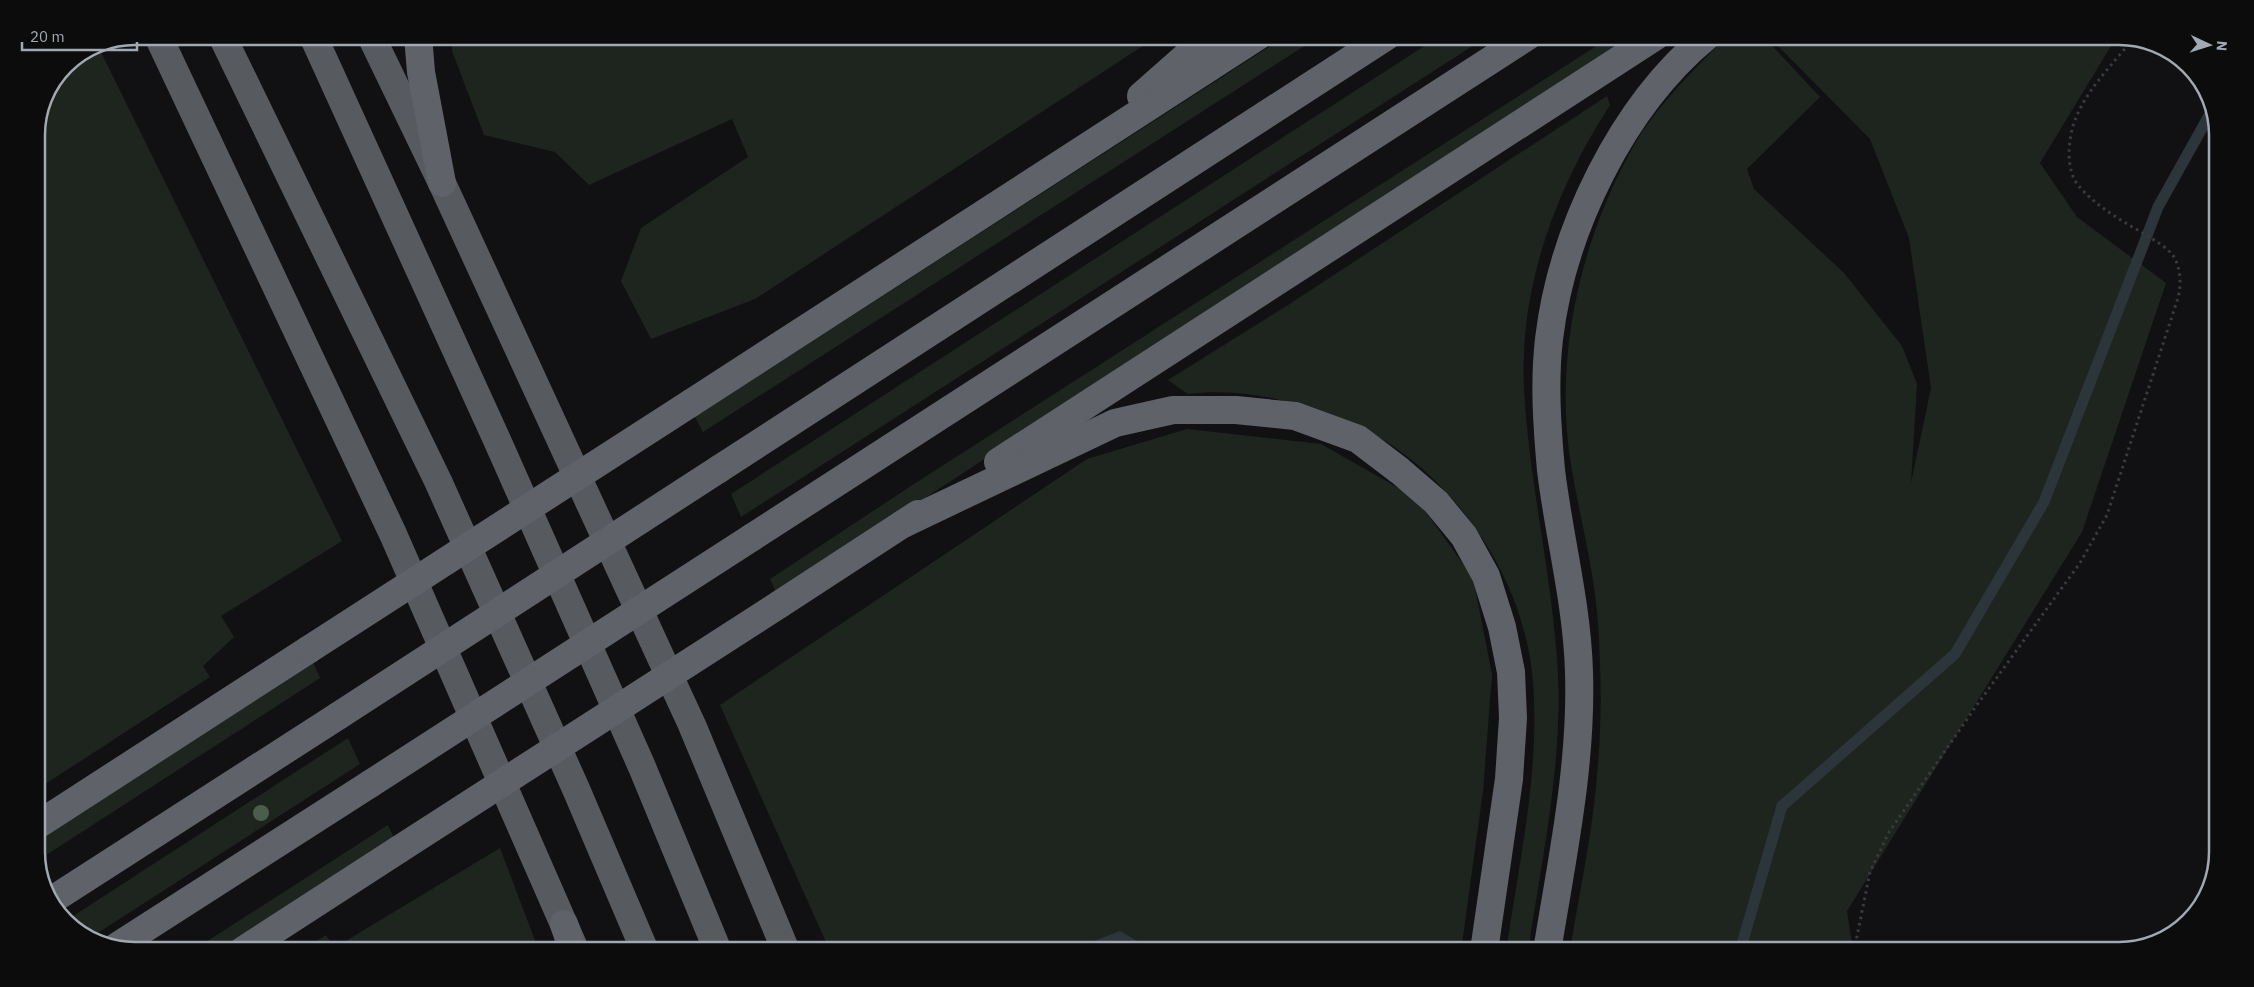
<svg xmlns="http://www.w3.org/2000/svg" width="2254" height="987" font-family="'IBM Plex Sans',sans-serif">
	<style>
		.green { fill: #1e251e }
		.water { fill: #2c353a }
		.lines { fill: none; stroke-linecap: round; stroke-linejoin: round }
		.stream { stroke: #2c353a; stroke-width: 11 }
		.path { stroke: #393b3e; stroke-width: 3; stroke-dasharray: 2.5 4; stroke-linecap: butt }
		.trunk { stroke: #575a5f; stroke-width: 28 }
		.motorway { stroke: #5f6268; stroke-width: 28 }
		.motorway-bridge { stroke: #5f6268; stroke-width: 28 }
		.tree { fill: #4c5d4c }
		.rim { fill: none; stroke: #a3a9b2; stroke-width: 2.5 }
	</style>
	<rect width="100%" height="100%" fill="#111113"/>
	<g class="green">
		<polygon points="452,36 1158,36 755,299 651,339 621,281 641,228 748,157 732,119 589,185 555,152 484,135 452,51"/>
		<polygon points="1286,36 1320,36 703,432 695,417"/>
		<polygon points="1440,36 1488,36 741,517 731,494"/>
		<polygon points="1612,36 1641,36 1070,403 777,595 770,579 914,484"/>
		<path d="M1727,36h36l57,61 -73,72 7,20 90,84 58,73 15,38 -6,99 20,-95 -22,-150 -39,-99 -102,-103h349l-77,127 37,54 89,66 -84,249 -235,379 6,40h-283c10,-62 24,-125 28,-187 4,-47 3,-95 0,-141 -4,-58 -21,-115 -29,-172 -13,-104 13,-213 64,-304 24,-42 61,-77 94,-111z"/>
		<polygon points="97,44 342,541 221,616 234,637 203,666 210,677 36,790 36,129 44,97 65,65"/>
		<path d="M1607,96l3,9c-54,83 -91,182 -86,283 5,96 29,190 34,286 4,92 -16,185 -30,277h-22c13,-88 34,-180 27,-269 -7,-91 -62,-181 -136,-233 -14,-11 -32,-18 -48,-25 -52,-23 -104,-37 -161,-30l-20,-14 117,-73z"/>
		<polygon points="1187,429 1321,444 1416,498 1473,578 1492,674 1483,791 1461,951 830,951 720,705 1087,459"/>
		<polygon points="313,662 320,678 37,861 36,840"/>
		<polygon points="348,738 360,764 90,938 67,920"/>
		<polygon points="388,825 395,840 225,951 192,951"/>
		<polygon points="500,848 539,951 302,951 326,935 334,948"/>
	</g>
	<polygon class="water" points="1120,931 1154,951 1068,951"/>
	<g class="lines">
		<polyline class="stream" points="1740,951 1782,806 1955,654 2044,502 2158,207 2211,112"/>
		<path class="path" d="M1854,951l16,-79 19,-40 85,-123 106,-146 27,-48 71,-217c3,-12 3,-25 -2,-37 -4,-11 -19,-19 -28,-25 -24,-14 -52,-29 -70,-51 -12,-15 -10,-42 -5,-59 10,-33 39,-61 60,-87"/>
		<g class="trunk">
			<polyline points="158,36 393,534 573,945"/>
			<polyline points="222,36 438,481 576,789 645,951"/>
			<polyline points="313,36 497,440 642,767 718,951"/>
			<polyline points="371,36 442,183 692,725 786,951"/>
		</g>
		<g class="motorway">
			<polyline points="418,36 421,72 442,183"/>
			<polyline points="1141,96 1209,36"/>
			<polyline points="691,403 1258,36"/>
			<polyline points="998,462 1656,36"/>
			<polyline points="719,469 1387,36"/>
			<polyline points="903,524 1115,423 1173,410 1236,410 1295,416 1358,439 1400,471 1436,502 1464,536 1486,576 1502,627 1511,672 1513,718 1509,779 1484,951"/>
			<polyline points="751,538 1528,36"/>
			<polyline points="780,604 918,514"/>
			<polyline points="36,826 308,650"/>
			<polyline points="52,900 338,716"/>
			<polyline points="564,924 573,951"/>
			<polyline points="116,947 370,784"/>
			<polyline points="242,951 398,850"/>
			<path d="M1547,951c15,-92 35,-186 32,-279 -2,-69 -20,-135 -28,-202 -4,-44 -7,-88 -2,-131 13,-109 73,-233 158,-303"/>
		</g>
		<g class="motorway-bridge">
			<polyline points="308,650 691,403"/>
			<polyline points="338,716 719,469"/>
			<polyline points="370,784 751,538"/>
			<polyline points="398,850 780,604"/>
		</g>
	</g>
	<circle class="tree" cx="261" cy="813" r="8"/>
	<path d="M0 0H2254V987H0ZM135 45H2119A90 90 0 0 1 2209 135V852A90 90 0 0 1 2119 942H135A90 90 0 0 1 45 852V135A90 90 0 0 1 135 45Z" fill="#0c0c0d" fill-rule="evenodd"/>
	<path class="rim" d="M135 45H2119A90 90 0 0 1 2209 135V852A90 90 0 0 1 2119 942H135A90 90 0 0 1 45 852V135A90 90 0 0 1 135 45Z"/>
	<g transform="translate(2209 45) rotate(94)" stroke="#0c0c0d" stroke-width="4" paint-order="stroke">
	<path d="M0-4L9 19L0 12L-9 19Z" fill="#a3a9b2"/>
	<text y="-8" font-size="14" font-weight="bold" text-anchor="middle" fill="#a3a9b2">N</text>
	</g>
	<path d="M22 42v8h115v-8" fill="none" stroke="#a3a9b2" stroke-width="2.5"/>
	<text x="30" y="42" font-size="15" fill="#a3a9b2" stroke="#0c0c0d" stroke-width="4" paint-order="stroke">20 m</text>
</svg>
